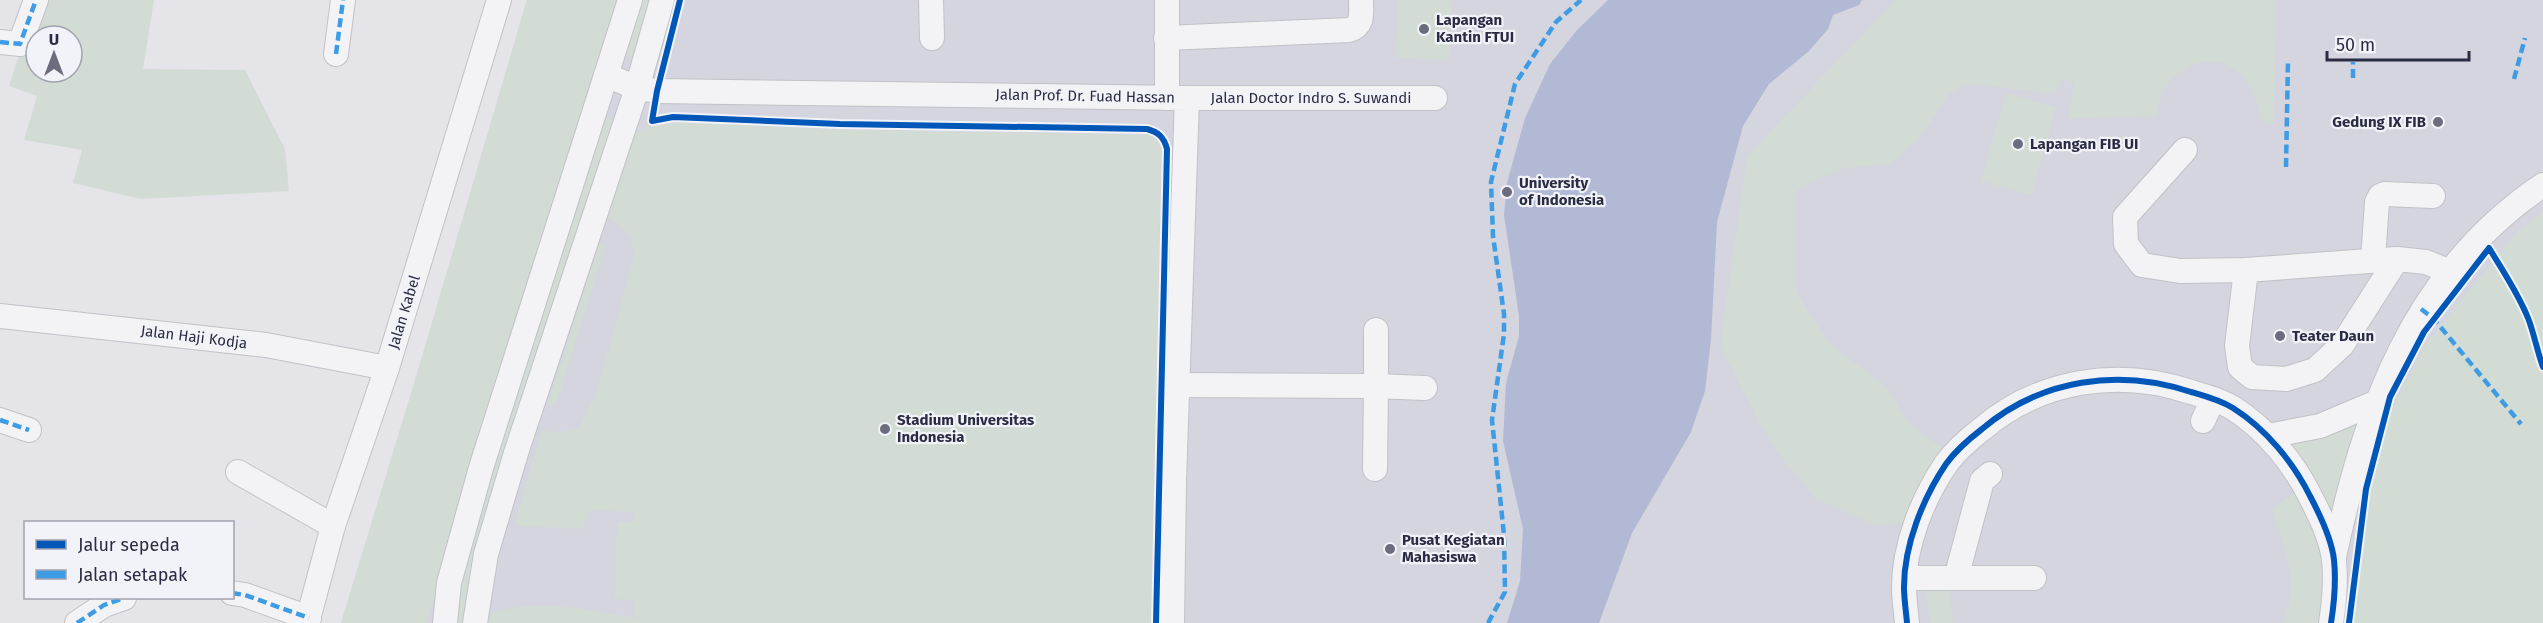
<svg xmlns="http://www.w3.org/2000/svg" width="2543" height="623" font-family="'Fira Sans',sans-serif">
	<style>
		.built { fill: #d4d5de }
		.green { fill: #d2dcd4; fill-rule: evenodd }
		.water { fill: #b2b9d4 }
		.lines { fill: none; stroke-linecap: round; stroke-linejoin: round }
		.minor-casing { stroke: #c1c1c7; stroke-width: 26 }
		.minor { stroke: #f3f3f6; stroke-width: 24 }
		.quiet { stroke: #3d9ce3; stroke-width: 4.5; stroke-dasharray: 9 4.5; stroke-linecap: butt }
		.cycleway-casing { stroke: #f2f3f8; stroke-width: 10 }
		.cycleway { stroke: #0057b8; stroke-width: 6 }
		.poi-dot { fill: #6b6c7d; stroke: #f2f3f8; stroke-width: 2 }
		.labels { text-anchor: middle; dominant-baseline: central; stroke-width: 4.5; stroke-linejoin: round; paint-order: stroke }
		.poi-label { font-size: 15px; font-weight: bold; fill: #2a2c43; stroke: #f2f3f8; text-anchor: start }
		.street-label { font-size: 15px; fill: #2a2c43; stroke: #f2f3f8 }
	</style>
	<rect width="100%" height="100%" fill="#e4e4e9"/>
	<polygon class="built" points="527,0 2543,0 2543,623 341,623 414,384"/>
	<g class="green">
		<path d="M37,0h117l-11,69 102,1 40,79 4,42 -148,8 -68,-16 9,-33 -58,-10 13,-44 -28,-10zM36,36h36v36h-36z"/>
		<polygon points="527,0 620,0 427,623 341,623 414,384"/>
		<polygon points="640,0 651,0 635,57 625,56"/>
		<polygon points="1398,0 1452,0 1449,60 1396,58"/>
		<path d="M1896,0h380l-2,124 -11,-1c-6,-19 -10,-40 -27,-53 -33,-25 -80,8 -78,46l-89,2 5,-35 -12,-4 -8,15 -69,-9h-21l-15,9 -27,41 -32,29 -46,4 -43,19 -5,5v98l12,21 23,34 56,42 22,37 32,23 -31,75 -32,4 -62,-27 -44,-54 -52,-98 27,-191z"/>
		<polygon points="2006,93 2056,107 2031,195 1981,181"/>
		<polygon points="609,117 612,124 464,623 454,623 455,609 476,522 605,118"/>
		<path d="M684,122l167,8 300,5 10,10 -10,478h-662l3,-10c45,-15 94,-3 141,4l16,-1 -16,-1v-15l-18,-1 2,-77h16v-10l-42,-2 -9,19 -62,-3 -5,-4 27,-92 15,3 22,-6 18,-36 36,-131c2,-25 -7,-31 -26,-43 5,-19 15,-75 30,-85 14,-8 32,-8 47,-10z"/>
		<polygon points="2543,212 2543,623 2354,623 2367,507 2378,461 2395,402 2429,340 2515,234"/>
		<polygon points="599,243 605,247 556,405 548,404"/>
		<path d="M2360,421l-19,54 -10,40 -39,-73c27,-2 45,-9 68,-21z"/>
		<path d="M2297,491l17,33 9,36 -1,63h-40c19,-35 3,-79 -11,-113z"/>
		<polygon points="1926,591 1950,591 1953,623 1930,623"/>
	</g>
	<polygon class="water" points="1608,0 1862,0 1859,5 1833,15 1828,29 1809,51 1769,84 1743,126 1717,222 1711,340 1705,391 1691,432 1632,533 1599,623 1507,623 1520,581 1523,529 1503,441 1506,383 1519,336 1519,316 1504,215 1507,183 1525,118 1550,64 1577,30"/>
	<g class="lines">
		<g class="minor-casing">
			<g id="minor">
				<polyline points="931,0 932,38"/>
				<path d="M1166,38l183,-8c15,-4 12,-17 12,-30"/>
				<polyline points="0,42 20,44 36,0"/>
				<polyline points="336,54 343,0"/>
				<polyline points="606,75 637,88 657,91 1187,98 1174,482 1172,623"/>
				<polyline points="1167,98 1167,0"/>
				<polyline points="1187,98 1435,98"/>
				<polyline points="2185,150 2125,217 2126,244 2142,265 2180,271 2246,270 2397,259 2426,262 2450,272"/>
				<polyline points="2373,260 2377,202 2380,196 2385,194 2433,196"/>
				<polyline points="2246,270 2237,346 2240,367 2252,377 2286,379 2315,370 2342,345 2397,259"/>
				<polyline points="0,316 266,345 387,368"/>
				<polyline points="1178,385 1376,386 1376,330"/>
				<polyline points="0,420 29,430"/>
				<polyline points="2203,421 2213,399"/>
				<polyline points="2268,436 2320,426 2377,402"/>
				<polyline points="1375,469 1376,386 1425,388"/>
				<polyline points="238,472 333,526"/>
				<path d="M2334,557c31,-147 79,-285 209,-372"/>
				<polyline points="1905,578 2034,578"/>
				<polyline points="1956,578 1982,481 1990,474"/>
				<polyline points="232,593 245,595 309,618"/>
				<polyline points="77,623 104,605 124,598"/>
				<polyline points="307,623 333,526 387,368 499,0"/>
				<polyline points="445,623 449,583 481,468 630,0"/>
				<polyline points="475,623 486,554 516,453 637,88 662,0"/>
				<path d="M1907,623c-1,-12 -3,-24 -3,-36 0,-42 19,-89 42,-123 10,-14 23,-25 36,-35 59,-50 137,-61 209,-37 14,4 29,8 42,16 33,21 60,54 77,88 9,17 22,45 24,64 2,19 0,44 -3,63"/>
			</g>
		</g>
		<use href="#minor" class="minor"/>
		<g class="quiet">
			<polyline points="0,42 20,44 36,0"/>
			<polyline points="336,54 343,0"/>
			<polyline points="2353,78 2353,62"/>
			<polyline points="2514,79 2525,38"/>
			<polyline points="2286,167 2288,60"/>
			<polyline points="2421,309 2433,318 2521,424"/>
			<polyline points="0,420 29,430"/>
			<polyline points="232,593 245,595 309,618"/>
			<polyline points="77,623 104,605 124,598"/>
			<polyline points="1488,623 1505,592 1504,535 1492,420 1504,334 1504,314 1493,236 1491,182 1515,84 1556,22 1581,0"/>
		</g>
		<g class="cycleway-casing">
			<g id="cycleway">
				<path d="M680,0l-23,91 -5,30 21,-4 167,7 307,5c11,3 17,8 20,20l-11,474"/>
				<path d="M1907,623c-1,-12 -3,-24 -3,-36 0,-42 19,-89 42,-123 10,-14 23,-25 36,-35 59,-50 137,-61 209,-37 14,4 29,8 42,16 33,21 60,54 77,88 9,17 22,45 24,64 2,19 0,44 -3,63"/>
				<path d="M2349,623l17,-134 24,-92 34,-65 65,-84c14,23 29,45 39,70 6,15 9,33 15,49"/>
			</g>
		</g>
		<use href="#cycleway" class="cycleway"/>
	</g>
	<g class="poi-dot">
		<circle cx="1424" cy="29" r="6"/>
		<circle cx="2438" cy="122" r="6"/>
		<circle cx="2018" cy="144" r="6"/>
		<circle cx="1507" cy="192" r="6"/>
		<circle cx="2280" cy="336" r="6"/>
		<circle cx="885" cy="429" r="6"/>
		<circle cx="1390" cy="549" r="6"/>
	</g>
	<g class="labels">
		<g class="poi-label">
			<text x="1436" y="20">Lapangan<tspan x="1436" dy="17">Kantin FTUI</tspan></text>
			<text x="2426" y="122" text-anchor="end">Gedung IX FIB</text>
			<text x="2030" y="144">Lapangan FIB UI</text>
			<text x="1519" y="183">University<tspan x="1519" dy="17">of Indonesia</tspan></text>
			<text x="2292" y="336">Teater Daun</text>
			<text x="897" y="420">Stadium Universitas<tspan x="897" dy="17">Indonesia</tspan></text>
			<text x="1402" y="540">Pusat Kegiatan<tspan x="1402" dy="17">Mahasiswa</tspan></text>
		</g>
		<g class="street-label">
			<text transform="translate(1085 96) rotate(1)">Jalan Prof. Dr. Fuad Hassan</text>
			<text x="1311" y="98">Jalan Doctor Indro S. Suwandi</text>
			<text transform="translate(404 312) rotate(-73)">Jalan Kabel</text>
			<text transform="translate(194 337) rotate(7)">Jalan Haji Kodja</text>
		</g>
	</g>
	<rect x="24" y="521" width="210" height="78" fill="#f2f3f8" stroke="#a2a3b0" stroke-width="1.5"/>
	<rect x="36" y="540" width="30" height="9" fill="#0057b8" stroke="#a2a3b0" stroke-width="1.5"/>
	<text x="78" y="551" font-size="18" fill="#2a2c43">Jalur sepeda</text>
	<rect x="36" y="570" width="30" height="9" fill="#3d9ce3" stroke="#a2a3b0" stroke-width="1.5"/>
	<text x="78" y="581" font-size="18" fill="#2a2c43">Jalan setapak</text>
	<g transform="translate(54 54)"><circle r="28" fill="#f2f3f8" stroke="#a2a3b0" stroke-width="1.5"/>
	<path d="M0-4.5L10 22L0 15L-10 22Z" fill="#6b6c7d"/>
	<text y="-9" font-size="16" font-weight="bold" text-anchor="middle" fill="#2a2c43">U</text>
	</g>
	<path d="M2327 51v9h142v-9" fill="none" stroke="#2a2c43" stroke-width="3"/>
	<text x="2336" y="51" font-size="18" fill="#2a2c43" stroke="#f2f3f8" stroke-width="4.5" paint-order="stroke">50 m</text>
</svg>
